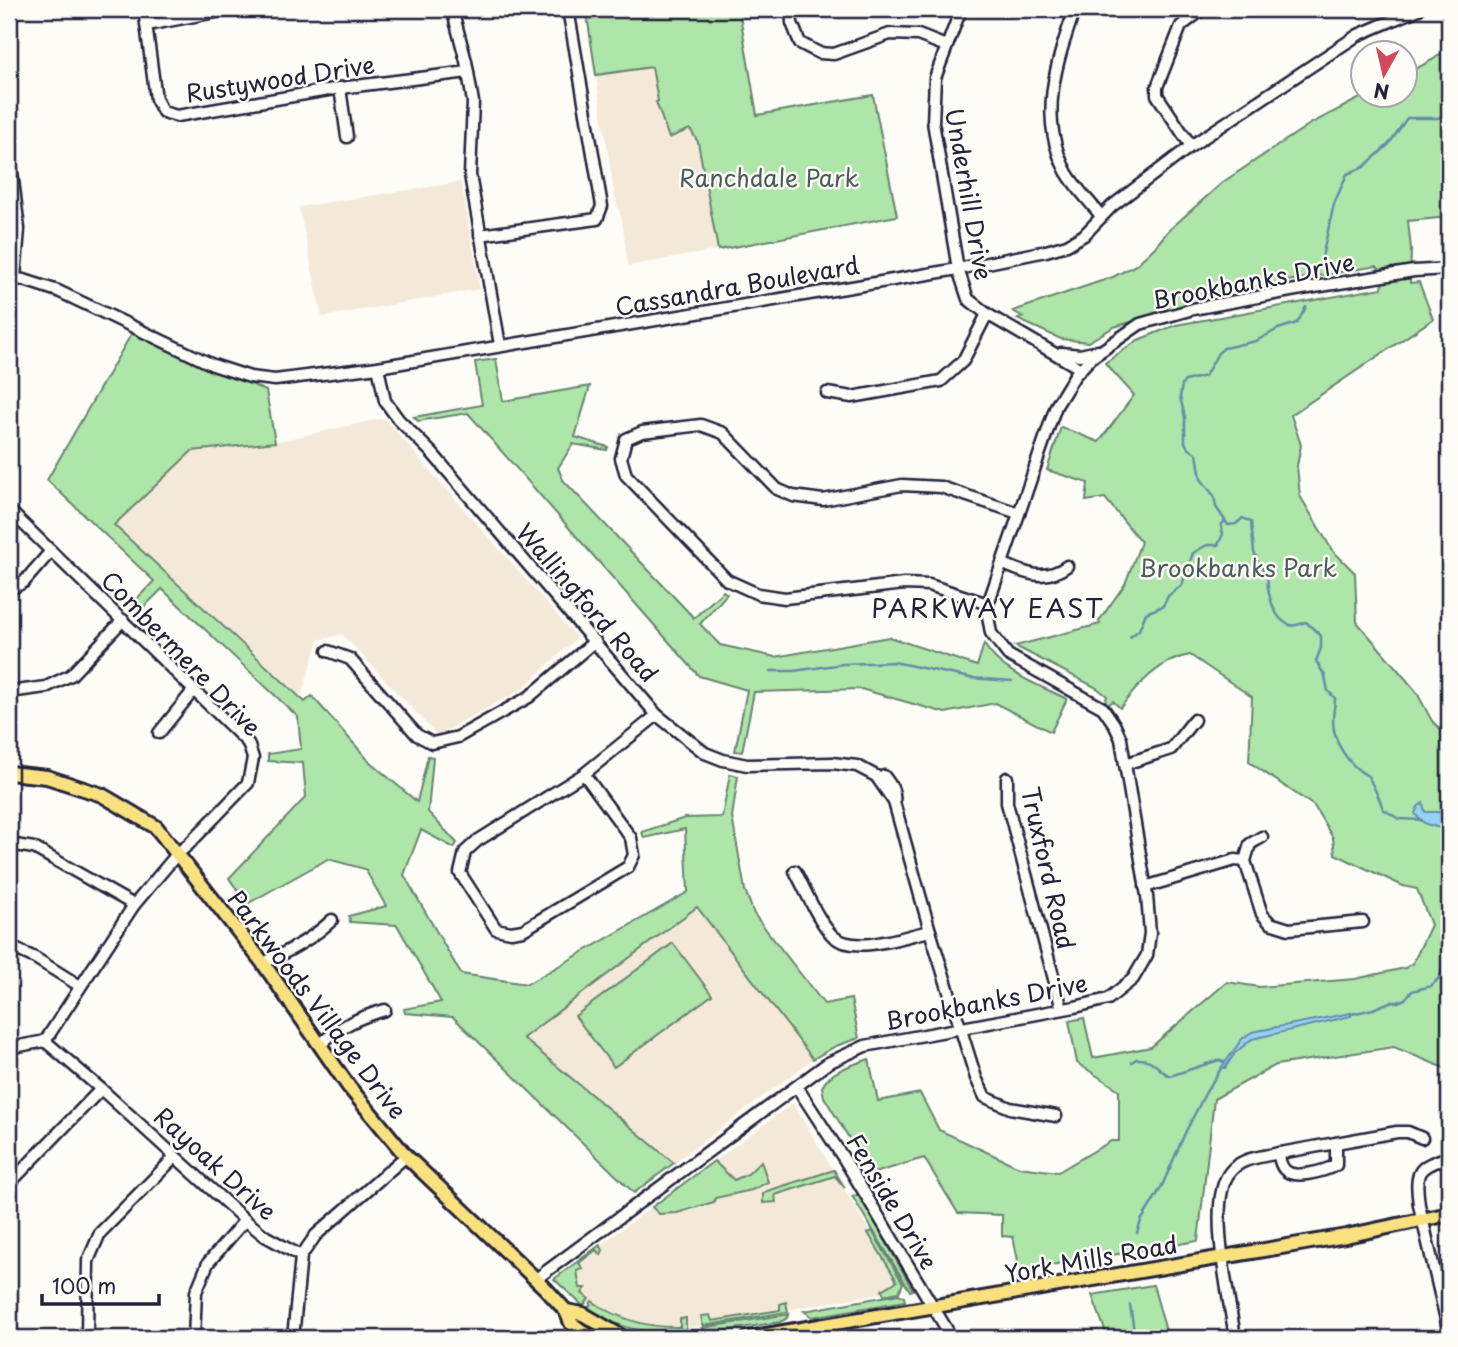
<svg xmlns="http://www.w3.org/2000/svg" width="1458" height="1347" font-family="'Playpen Sans',sans-serif">
	<style>
		.built { fill: #f4e9d9 }
		.green { fill: #aee5a8; stroke: #688472; stroke-width: 2 }
		.water { fill: #93d2f4; stroke: #668caa; stroke-width: 2 }
		.lines { fill: none; stroke-linecap: round; stroke-linejoin: round }
		.stream { stroke: #668caa; stroke-width: 2.5 }
		.minor-casing { stroke: #22223b; stroke-width: 15 }
		.major-casing { stroke: #22223b; stroke-width: 18 }
		.minor { stroke: #fdfcf7; stroke-width: 10 }
		.major { stroke: #fae180; stroke-width: 12 }
		.labels { text-anchor: middle; dominant-baseline: central; stroke-width: 5; stroke-linejoin: round; paint-order: stroke }
		.street-label { font-size: 24px; fill: #22223b; stroke: #fdfcf7 }
		.park-label { font-size: 24px; fill: #4c5c5c; stroke: #fdfcf7 }
		.neighbourhood-label { font-size: 26px; letter-spacing: 2px; fill: #22223b; stroke: #fdfcf7 }
	</style>
	<rect width="100%" height="100%" fill="#fdfcf7"/>
	<filter id="ink" filterUnits="userSpaceOnUse"><feTurbulence type="fractalNoise" baseFrequency=".0143" numOctaves="2"/><feDisplacementMap in="SourceGraphic" scale="14" xChannelSelector="R" yChannelSelector="G"/><feConvolveMatrix kernelMatrix="1 2 1 2 8 2 1 2 1" color-interpolation-filters="sRGB"/></filter>
	<g filter="url(#ink)">
		<g class="built">
			<polygon points="652,67 698,142 718,250 628,266 622,219 615,198 596,75"/>
			<polygon points="461,182 480,289 322,317 299,207"/>
			<polygon points="384,418 577,638 522,689 437,735 342,634 319,640 301,696 113,525 192,451 275,442"/>
			<polygon points="698,907 813,1059 674,1163 523,1038"/>
			<polygon points="793,1103 904,1289 686,1328 656,1331 598,1313 557,1277"/>
		</g>
		<g class="green">
			<polygon points="586,9 739,9 757,115 873,95 897,216 718,250 698,142 690,129 669,138 656,102 658,101 652,67 596,75"/>
			<path d="M1449,47v170l-41,4 3,28 -1,34 9,-1 14,37 -142,96 10,30 -4,21 3,30 32,54 23,23 2,49 59,69 16,30 17,16v333l-55,-23 -118,18 -62,34 -16,142 -178,29 -7,-33 -11,-1v-21l-44,-2 -34,-55 -53,16 -47,-77 -2,-10c8,-17 31,-22 47,-28l9,42 42,-8 19,37 80,37 39,5 53,-31h8v-51l-42,-27 -8,-42 15,-3 9,40 58,-11 76,-65 33,5 95,-8 50,-11 8,-5 18,-38 -14,-36 -14,-3 -68,-32 -2,-16 -19,-32 -65,-44 3,-65 -62,-42c-31,5 -52,30 -70,53l-7,-7 -10,8 4,-13 -10,-8 -82,-42 85,-22 -1,-3 26,-37 16,-42 -36,-44 -19,3 2,-18 -41,-13 14,-43 38,15 35,-47 -29,-32 33,-23 38,-15 206,-37 2,-11 -7,-11 -149,25 -39,9 -11,10 -17,3 -47,14 -26,15 -27,-3 -44,-20 6,-2 -10,-6 100,-34 23,-12 19,-18 13,-16 55,-49 87,-58 56,-29 40,-1v-20l28,-15z"/>
			<polygon points="133,331 266,391 275,442 192,451 114,525 305,702 312,696 369,761 417,802 428,756 433,757 428,812 457,843 454,848 421,830 404,875 461,974 527,984 688,892 685,829 644,838 642,832 685,818 722,817 730,774 738,776 732,817 745,890 754,914 824,1004 851,999 859,1038 836,1046 813,1059 697,907 523,1038 674,1163 634,1193 453,1017 405,1013 404,1009 441,1002 397,925 350,922 349,916 386,906 365,869 328,859 247,904 229,878 306,797 303,763 268,761 268,754 301,749 298,717 162,589 137,614 129,607 154,581 47,480"/>
			<path d="M496,359l7,42 87,-15 -15,51 33,10 -1,3 -34,-6 -15,24 5,12 131,138 29,-27 4,3 -27,30 20,21 55,12 114,-20 88,29 7,-22c17,29 55,41 83,55l-16,33 -56,-29 -50,10 -84,-24 -107,3 -12,60 -7,-1 12,-61 -48,-14 -231,-263 -50,8 -4,-4 68,-12 -7,-43z"/>
			<polygon points="673,943 712,995 614,1067 575,1016"/>
			<polygon points="714,1161 734,1180 748,1174 761,1161 768,1182 752,1190 715,1198 714,1202 677,1213 659,1214 652,1207"/>
			<polygon points="834,1170 845,1188 835,1176 775,1195 776,1202 763,1203 763,1194 767,1191"/>
			<polygon points="858,1195 861,1197 913,1290 910,1291 852,1196"/>
			<polygon points="872,1231 903,1283 899,1292 884,1295 882,1290 897,1281 868,1233"/>
			<polygon points="600,1245 603,1250 601,1255 596,1250 579,1263 583,1269 577,1271 580,1288 586,1288 582,1293 589,1299 583,1306 554,1279"/>
			<polygon points="1153,1285 1168,1338 1108,1338 1092,1295"/>
			<polygon points="899,1294 904,1297 905,1301 812,1317 804,1311"/>
			<path d="M592,1301c26,18 55,27 88,26v-8l6,-1v11c-40,7 -63,1 -98,-20z"/>
			<polygon points="786,1302 788,1312 703,1326 701,1316 710,1315 712,1321 780,1310 780,1304"/>
			<polygon points="789,1314 786,1319 780,1322 709,1333 702,1328"/>
		</g>
		<g class="water">
			<path d="M1423,803l2,9h15l5,11 4,2v4c-14,-2 -27,-3 -34,-16l3,-6z"/>
			<polygon points="1351,1013 1351,1016 1252,1039 1235,1053 1225,1068 1222,1067 1242,1039 1252,1032"/>
		</g>
		<g class="lines">
			<g class="stream">
				<polyline points="1320,266 1334,204 1347,174 1364,167 1389,144 1407,118 1438,118 1449,113"/>
				<path d="M1306,307l-9,16 -19,6 -22,12 -32,7 -6,5 -13,23 -20,5 -3,4 -2,12 5,20v25l3,6 9,6 4,25 13,17 2,11 12,18 8,-1 7,-6 8,4 3,30 4,10 10,13c-2,14 5,45 22,50 6,2 11,-2 16,-3l15,14v12l-5,13 9,15 3,15 7,7c0,7 -2,15 -2,22 0,23 16,46 35,56 6,12 11,20 15,33l16,10 23,1"/>
				<polyline points="1130,637 1139,630 1146,613 1163,606 1168,596 1182,585 1193,553 1207,545 1218,545 1223,534 1221,526 1225,520"/>
				<polyline points="771,671 794,671 843,664 894,662 970,678 1012,681"/>
				<polyline points="1352,1014 1373,1009 1390,1002 1398,1002 1405,999 1412,991 1431,986 1439,978 1443,965 1449,960"/>
				<path d="M1132,1062l4,-3c20,-1 19,10 34,17l49,-16 5,2"/>
				<polyline points="1137,1233 1141,1221 1161,1188 1186,1131 1206,1092 1222,1067"/>
				<polyline points="1130,1305 1135,1338"/>
			</g>
			<g class="minor-casing">
				<g id="minor">
					<polyline points="144,9 156,99 163,112 177,116 340,88 468,72"/>
					<polyline points="452,9 466,61 473,102 470,175 500,345"/>
					<polyline points="791,9 792,23 800,43 819,53 834,54 890,34 918,35 946,46"/>
					<polyline points="961,9 935,78 933,122 958,269 968,299 987,314 1081,369"/>
					<path d="M1075,9c-19,54 -38,110 -8,164 9,15 23,29 34,43"/>
					<polyline points="147,25 232,9"/>
					<polyline points="340,88 347,137"/>
					<polyline points="1191,146 1157,95 1157,87 1181,26 1203,9"/>
					<polyline points="9,148 19,229 15,278"/>
					<polyline points="480,235 597,219 602,206 568,9"/>
					<polyline points="9,278 24,280 58,291 213,365 250,377 275,380 378,367 958,269 1046,251 1067,245 1084,235 1112,206 1191,146 1358,35 1419,9"/>
					<polyline points="1061,353 1080,355 1098,351"/>
					<polyline points="378,367 385,401 398,419 432,453 657,715 705,753 723,760 747,765 832,763 857,766 876,776 894,802"/>
					<polyline points="827,393 852,397 941,381 963,361 987,314"/>
					<polyline points="9,510 248,743 253,758 248,783 188,845 178,853 134,905 45,1041 9,1048"/>
					<path d="M1002,563c23,11 43,19 65,3"/>
					<polyline points="9,590 24,582 51,551"/>
					<polyline points="988,604 929,585 904,584 785,598 758,594 727,580 626,475 621,458 626,439 642,432 701,425 723,433 777,489 793,496 823,500 902,485 941,487 1018,513"/>
					<polyline points="328,651 350,659 417,735 432,743 458,737 529,697 595,641"/>
					<polyline points="9,692 46,687 71,675 123,620"/>
					<polyline points="159,733 193,691"/>
					<polyline points="1125,764 1171,749 1194,720"/>
					<polyline points="584,774 631,838 634,855 628,867 523,930 511,932 496,929 460,873 465,852 477,841 584,774 657,715"/>
					<path d="M884,776c6,8 12,15 10,26l36,129 46,147 9,19 25,11 46,8"/>
					<polyline points="1007,778 1007,803 1062,1009"/>
					<polyline points="1262,837 1250,844 1245,861 1262,914 1270,923 1289,929 1363,922"/>
					<polyline points="9,844 34,848 134,905"/>
					<path d="M795,871c10,18 24,53 39,66 23,18 70,-1 96,-6"/>
					<polyline points="1145,887 1235,860 1245,861"/>
					<polyline points="9,946 35,958 80,986"/>
					<path d="M263,963c25,-11 49,-24 69,-43"/>
					<polyline points="45,1041 101,1089 245,1220 265,1236 301,1256"/>
					<path d="M320,1045c19,-19 40,-28 65,-35"/>
					<polyline points="797,1087 844,1159 952,1338"/>
					<path d="M1278,1153c2,6 2,13 7,17 9,10 40,1 51,-5v-22"/>
					<path d="M1449,1157c-33,10 -34,14 -30,48l30,127"/>
					<polyline points="9,1184 101,1089"/>
					<polyline points="536,1279 828,1063 865,1046 1075,1007 1108,999 1133,979 1147,955 1150,933 1147,896 1125,764 1121,739 1114,724 1103,708 1008,655 991,633 988,616 988,604 1056,406 1075,375 1091,358 1140,324 1193,309 1296,290 1414,271 1449,269"/>
					<polyline points="87,1338 88,1261 100,1233 175,1157"/>
					<polyline points="194,1338 196,1292 208,1263 245,1220"/>
					<polyline points="293,1338 301,1256 316,1235 406,1156"/>
					<path d="M1235,1338c-5,-38 -29,-137 -5,-166 9,-12 24,-14 39,-17l128,-23h11l14,6"/>
				</g>
			</g>
			<g class="major-casing">
				<g id="major">
					<polyline points="9,773 47,777 102,795 156,827 263,963 349,1087 406,1156 545,1288 566,1311 571,1323 591,1338"/>
					<polyline points="566,1311 583,1314 624,1338"/>
					<polyline points="748,1338 1346,1236 1440,1216 1449,1216"/>
				</g>
			</g>
			<use href="#minor" class="minor"/>
			<use href="#major" class="major"/>
		</g>
	</g>
	<g class="labels">
		<g class="street-label">
			<text transform="translate(280 78) rotate(-9)">Rustywood Drive</text>
			<text transform="translate(970 194) rotate(80)">Underhill Drive</text>
			<text transform="translate(1253 280) rotate(-11)">Brookbanks Drive</text>
			<text transform="translate(737 285) rotate(-10)">Cassandra Boulevard</text>
			<text transform="translate(588 602) rotate(49)">Wallingford Road</text>
			<text transform="translate(182 653) rotate(46)">Combermere Drive</text>
			<text transform="translate(1049 868) rotate(77)">Truxford Road</text>
			<text transform="translate(986 1001) rotate(-11)">Brookbanks Drive</text>
			<text transform="translate(318 1004) rotate(53)">Parkwoods Village Drive</text>
			<text transform="translate(216 1163) rotate(42)">Rayoak Drive</text>
			<text transform="translate(893 1201) rotate(59)">Fenside Drive</text>
			<text transform="translate(1091 1258) rotate(-10)">York Mills Road</text>
		</g>
		<g class="park-label">
			<text x="769" y="177">Ranchdale Park</text>
			<text x="1238" y="567">Brookbanks Park</text>
		</g>
		<g class="neighbourhood-label">
			<text x="988" y="607">PARKWAY EAST</text>
		</g>
	</g>
	<rect width="1458" height="1347" fill="none" stroke="#fdfcf7" stroke-width="35"/>
	<rect x="18" y="18" width="1423" height="1312" fill="none" stroke="#22223b" stroke-width="2.5" filter="url(#ink)"/>
	<g transform="translate(1384 74) rotate(188)"><circle r="33" fill="#fdfcf7" stroke="#a5a5ac" stroke-width="2"/>
	<path d="M0-5L12 26L0 18L-12 26Z" fill="#d1495b"/>
	<text y="-10" font-size="19" font-weight="bold" text-anchor="middle" fill="#22223b">N</text>
	</g>
	<path d="M42 1294v10h117v-10" fill="none" stroke="#22223b" stroke-width="3.5"/>
	<text x="52" y="1294" font-size="21" fill="#22223b" stroke="#fdfcf7" stroke-width="5" paint-order="stroke">100 m</text>
</svg>
